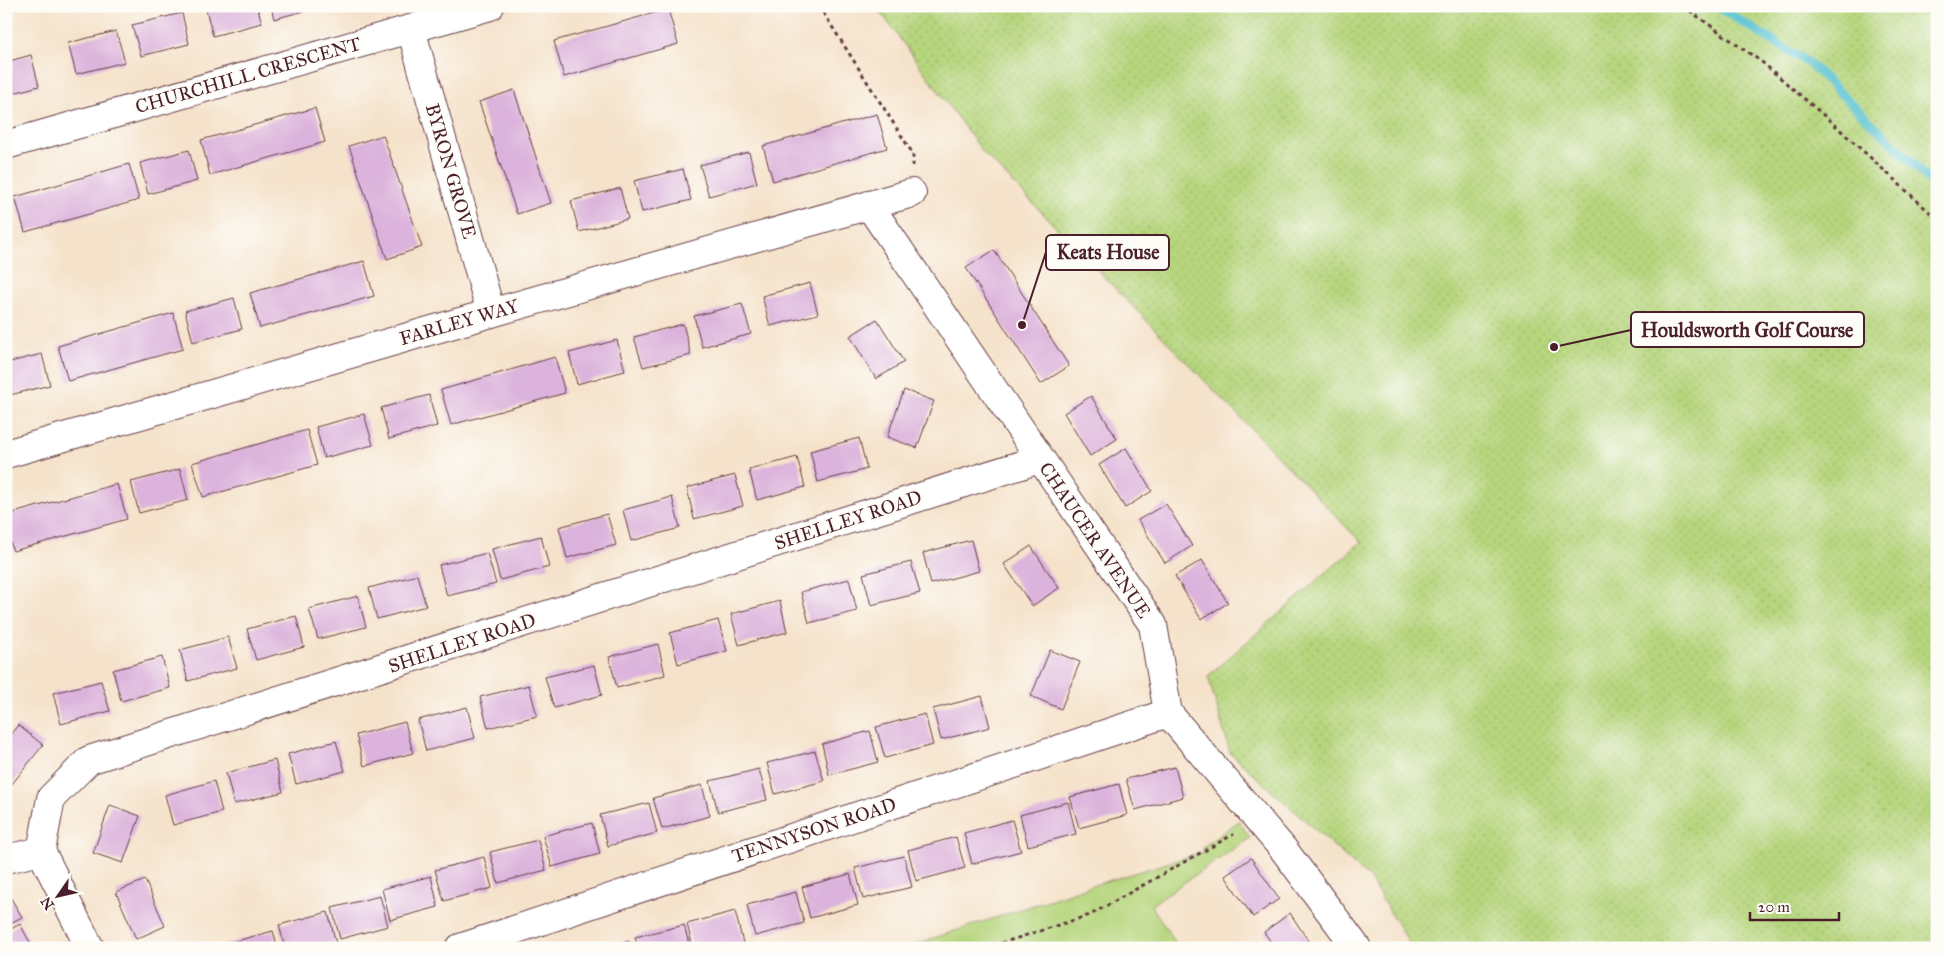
<svg xmlns="http://www.w3.org/2000/svg" width="1943" height="954" font-family="'IM FELL Great Primer',serif">
	<style>
		.grass { fill: url(#grass-dots); stroke: #807a54 }
		.green { fill: #b6d57d; stroke: #807a54 }
		.lines { fill: none; stroke-linecap: round; stroke-linejoin: round }
		.stream { stroke: #58c3d1; stroke-width: 9 }
		.building { fill: #dcb3dc }
		.minor-casing { stroke: #643c43; stroke-width: 30 }
		.path { stroke: #643c43; stroke-width: 3; stroke-dasharray: 4 4; stroke-linecap: butt }
		.minor { stroke: #fff; stroke-width: 28 }
		.labels { text-anchor: middle; dominant-baseline: central; stroke-width: 5; stroke-linejoin: round; paint-order: stroke }
		.street-label { font-size: 19px; fill: #4a1f2b; stroke: #fdfcf7 }
		.leader { fill: none; stroke: #4a1f2b; stroke-width: 2 }
		.callout-dot { fill: #4a1f2b; stroke: #fdfcf7; stroke-width: 2 }
		.callout { fill: #fdfcf7; stroke: #4a1f2b; stroke-width: 2 }
		.callout-label { font-size: 20px; text-anchor: middle; font-weight: bold; fill: #4a1f2b }
	</style>
	<defs>
		<pattern id="grass-dots" width="8" height="8" patternUnits="userSpaceOnUse" patternTransform="scale(1.25)"><rect width="8" height="8" fill="#b6d57d"/><path d="M2 2h.1M6 6h.1" fill="none" stroke="#9eb66c" stroke-width="1.8" stroke-linecap="round"/></pattern>
	</defs>
	<rect width="100%" height="100%" fill="#fdfcf7"/>
	<filter id="ink" filterUnits="userSpaceOnUse"><feTurbulence type="fractalNoise" baseFrequency=".02" numOctaves="2"/><feDisplacementMap in="SourceGraphic" scale="10" xChannelSelector="R" yChannelSelector="G"/><feConvolveMatrix kernelMatrix="1 2 1 2 8 2 1 2 1" color-interpolation-filters="sRGB"/></filter>
	<filter id="wash" filterUnits="userSpaceOnUse"><feTurbulence type="fractalNoise" baseFrequency=".0096" numOctaves="4" result="noise"/><feDisplacementMap in="SourceGraphic" scale="20" xChannelSelector="R" yChannelSelector="G"/><feGaussianBlur stdDeviation="1.12" result="paint"/><feColorMatrix in="noise" values="0 0 0 0 0 0 0 0 0 0 0 0 0 0 0 0 0 1.4 0 .05"/><feComposite in="paint" operator="in"/></filter>
	<g filter="url(#wash)">
		<rect width="100%" height="100%" fill="#f5e2ca"/>
		<polygon class="grass" points="876,6 1937,6 1937,948 1412,948 1369,878 1230,753 1208,676 1361,542 982,151"/>
		<polygon class="green" points="1239,821 1250,838 1151,905 1179,948 904,948 1094,885 1204,852 1203,847"/>
		<g class="lines">
			<polyline class="stream" points="1716,6 1810,64 1906,156 1937,189"/>
		</g>
		<g id="blocks">
			<g class="building">
				<polygon points="205,6 257,6 262,23 213,36"/>
				<polygon points="271,6 319,6 319,7 274,19"/>
				<polygon points="668,9 678,44 564,77 554,41"/>
				<polygon points="182,13 189,44 141,56 132,25"/>
				<polygon points="116,31 125,62 76,74 68,43"/>
				<polygon points="31,55 39,86 6,95 6,62"/>
				<polygon points="514,90 551,203 517,214 479,102"/>
				<polygon points="315,108 325,142 210,175 201,140"/>
				<polygon points="877,114 887,148 773,181 763,146"/>
				<polygon points="383,135 422,247 387,259 349,146"/>
				<polygon points="189,150 197,181 148,194 140,163"/>
				<polygon points="749,152 757,183 709,196 700,165"/>
				<polygon points="129,164 139,200 25,232 15,197"/>
				<polygon points="683,169 691,200 642,212 634,181"/>
				<polygon points="620,188 628,219 579,232 571,201"/>
				<polygon points="994,250 1069,366 1041,384 966,268"/>
				<polygon points="364,261 374,296 260,328 250,293"/>
				<polygon points="810,283 818,314 770,326 762,296"/>
				<polygon points="234,298 242,329 193,342 185,311"/>
				<polygon points="742,304 751,334 702,347 694,316"/>
				<polygon points="173,313 183,349 68,381 58,346"/>
				<polygon points="877,319 904,362 876,379 850,336"/>
				<polygon points="683,324 691,355 643,367 634,337"/>
				<polygon points="617,340 625,371 577,384 569,353"/>
				<polygon points="42,354 50,385 6,396 6,363"/>
				<polygon points="555,357 565,393 451,425 441,390"/>
				<polygon points="904,390 934,401 917,448 887,437"/>
				<polygon points="429,395 437,426 389,439 381,408"/>
				<polygon points="1091,396 1117,439 1090,456 1064,413"/>
				<polygon points="364,414 373,445 324,458 316,427"/>
				<polygon points="307,430 317,465 203,497 192,463"/>
				<polygon points="859,438 867,469 818,482 810,451"/>
				<polygon points="1126,448 1152,491 1125,508 1099,465"/>
				<polygon points="797,457 805,487 757,500 749,470"/>
				<polygon points="180,469 188,500 139,513 131,482"/>
				<polygon points="735,475 743,506 694,519 687,488"/>
				<polygon points="117,484 127,519 13,551 6,528 6,515"/>
				<polygon points="672,497 680,528 631,541 623,510"/>
				<polygon points="1166,504 1192,546 1165,563 1138,520"/>
				<polygon points="607,514 616,545 567,558 559,527"/>
				<polygon points="541,536 549,567 500,580 492,549"/>
				<polygon points="971,540 979,571 931,584 923,553"/>
				<polygon points="1031,546 1059,588 1032,606 1004,564"/>
				<polygon points="487,553 496,584 447,596 439,565"/>
				<polygon points="1202,560 1228,603 1201,619 1175,576"/>
				<polygon points="911,562 920,593 871,605 863,574"/>
				<polygon points="417,575 426,606 377,619 369,588"/>
				<polygon points="849,579 857,611 809,623 801,592"/>
				<polygon points="358,596 366,627 318,639 309,609"/>
				<polygon points="780,601 787,632 739,645 731,614"/>
				<polygon points="296,616 304,647 256,660 247,629"/>
				<polygon points="718,620 727,651 678,664 670,633"/>
				<polygon points="228,637 237,668 188,681 180,650"/>
				<polygon points="658,644 665,675 617,688 609,657"/>
				<polygon points="1050,650 1080,662 1061,709 1031,696"/>
				<polygon points="162,657 170,688 121,701 113,670"/>
				<polygon points="594,665 602,695 554,708 545,677"/>
				<polygon points="101,681 110,711 61,724 53,693"/>
				<polygon points="529,685 537,716 488,728 480,697"/>
				<polygon points="982,696 990,727 941,740 933,709"/>
				<polygon points="467,707 475,738 426,751 418,720"/>
				<polygon points="925,714 933,745 885,758 876,727"/>
				<polygon points="405,722 413,753 364,766 356,735"/>
				<polygon points="18,725 43,745 12,784 6,780 6,740"/>
				<polygon points="870,731 878,762 829,775 822,744"/>
				<polygon points="336,741 345,771 296,784 288,754"/>
				<polygon points="815,751 824,781 775,794 767,763"/>
				<polygon points="275,760 283,792 234,804 226,773"/>
				<polygon points="1175,767 1183,797 1135,810 1126,779"/>
				<polygon points="759,769 767,800 718,812 710,781"/>
				<polygon points="214,781 222,812 173,825 165,795"/>
				<polygon points="1119,784 1127,815 1079,828 1070,797"/>
				<polygon points="702,785 710,816 662,829 653,798"/>
				<polygon points="1068,802 1076,834 1028,846 1020,815"/>
				<polygon points="649,803 657,833 608,846 600,815"/>
				<polygon points="110,805 140,816 123,863 93,853"/>
				<polygon points="1012,820 1021,851 972,864 964,833"/>
				<polygon points="592,823 600,854 552,867 543,836"/>
				<polygon points="956,837 965,868 916,881 908,850"/>
				<polygon points="538,840 546,870 498,883 490,852"/>
				<polygon points="904,856 912,887 863,899 855,868"/>
				<polygon points="484,857 492,888 444,901 435,870"/>
				<polygon points="1251,858 1279,899 1253,917 1225,876"/>
				<polygon points="850,874 858,905 810,918 802,887"/>
				<polygon points="431,876 438,907 390,920 382,889"/>
				<polygon points="145,880 165,926 136,939 116,892"/>
				<polygon points="6,890 22,917 6,925"/>
				<polygon points="796,892 804,923 755,936 747,905"/>
				<polygon points="380,896 388,926 340,939 332,908"/>
				<polygon points="735,911 743,943 724,948 693,948 687,924"/>
				<polygon points="328,912 336,943 317,948 285,948 279,925"/>
				<polygon points="1290,913 1313,948 1275,948 1264,932"/>
				<polygon points="20,924 33,948 6,948 6,932"/>
				<polygon points="684,925 690,948 638,948 635,937"/>
				<polygon points="273,931 278,948 226,948 225,944"/>
				<polygon points="629,941 630,948 607,948 607,947"/>
			</g>
		</g>
	</g>
	<g filter="url(#ink)">
		<use href="#blocks" fill-opacity="0" stroke="#643c43" stroke-width="1"/>
		<g class="lines">
			<g class="minor-casing">
				<g id="minor">
					<polyline points="411,29 491,313"/>
					<polyline points="6,145 490,6"/>
					<polyline points="869,205 1153,625 1168,713 1284,850 1357,948"/>
					<polyline points="6,454 491,313 912,193"/>
					<polyline points="6,859 41,851"/>
					<polyline points="90,948 41,851 51,798 89,760 1040,459"/>
					<polyline points="460,948 1168,713"/>
				</g>
			</g>
			<g class="path">
				<polyline points="819,6 913,154 913,166"/>
				<polyline points="1683,6 1763,63 1836,126 1937,219"/>
				<polyline points="986,948 1090,915 1234,834"/>
			</g>
			<use href="#minor" class="minor"/>
		</g>
	</g>
	<g class="labels">
		<g class="street-label">
			<text transform="translate(248 75) rotate(-16)">CHURCHILL CRESCENT</text>
			<text transform="translate(451 171) rotate(74)">BYRON GROVE</text>
			<text transform="translate(459 322) rotate(-16)">FARLEY WAY</text>
			<text transform="translate(848 520) rotate(-18)">SHELLEY ROAD</text>
			<text transform="translate(1095 540) rotate(56)">CHAUCER AVENUE</text>
			<text transform="translate(462 643) rotate(-18)">SHELLEY ROAD</text>
			<text transform="translate(814 830) rotate(-18)">TENNYSON ROAD</text>
		</g>
	</g>
	<path class="leader" d="M1022 325L1046 252M1554 347L1631 330"/>
	<g class="callout-dot">
		<circle cx="1022" cy="325" r="5"/>
		<circle cx="1554" cy="347" r="5"/>
	</g>
	<g class="callout">
		<rect x="1046" y="235" width="123" height="35" rx="5"/>
		<rect x="1631" y="312" width="233" height="35" rx="5"/>
	</g>
	<g class="callout-label">
		<text x="1108" y="259">Keats House</text>
		<text x="1747" y="337">Houldsworth Golf Course</text>
	</g>
	<rect width="1943" height="954" fill="none" stroke="#fdfcf7" stroke-width="25"/>
	<g transform="translate(58 896) rotate(236)" stroke="#fdfcf7" stroke-width="4" paint-order="stroke">
	<path d="M0-4L9 19L0 12L-9 19Z" fill="#4a1f2b"/>
	<text y="-8" font-size="14" font-weight="bold" text-anchor="middle" fill="#4a1f2b">N</text>
	</g>
	<path d="M1750 912v8h89v-8" fill="none" stroke="#4a1f2b" stroke-width="2.5"/>
	<text x="1758" y="912" font-size="15" fill="#4a1f2b" stroke="#fdfcf7" stroke-width="4" paint-order="stroke">20 m</text>
</svg>
